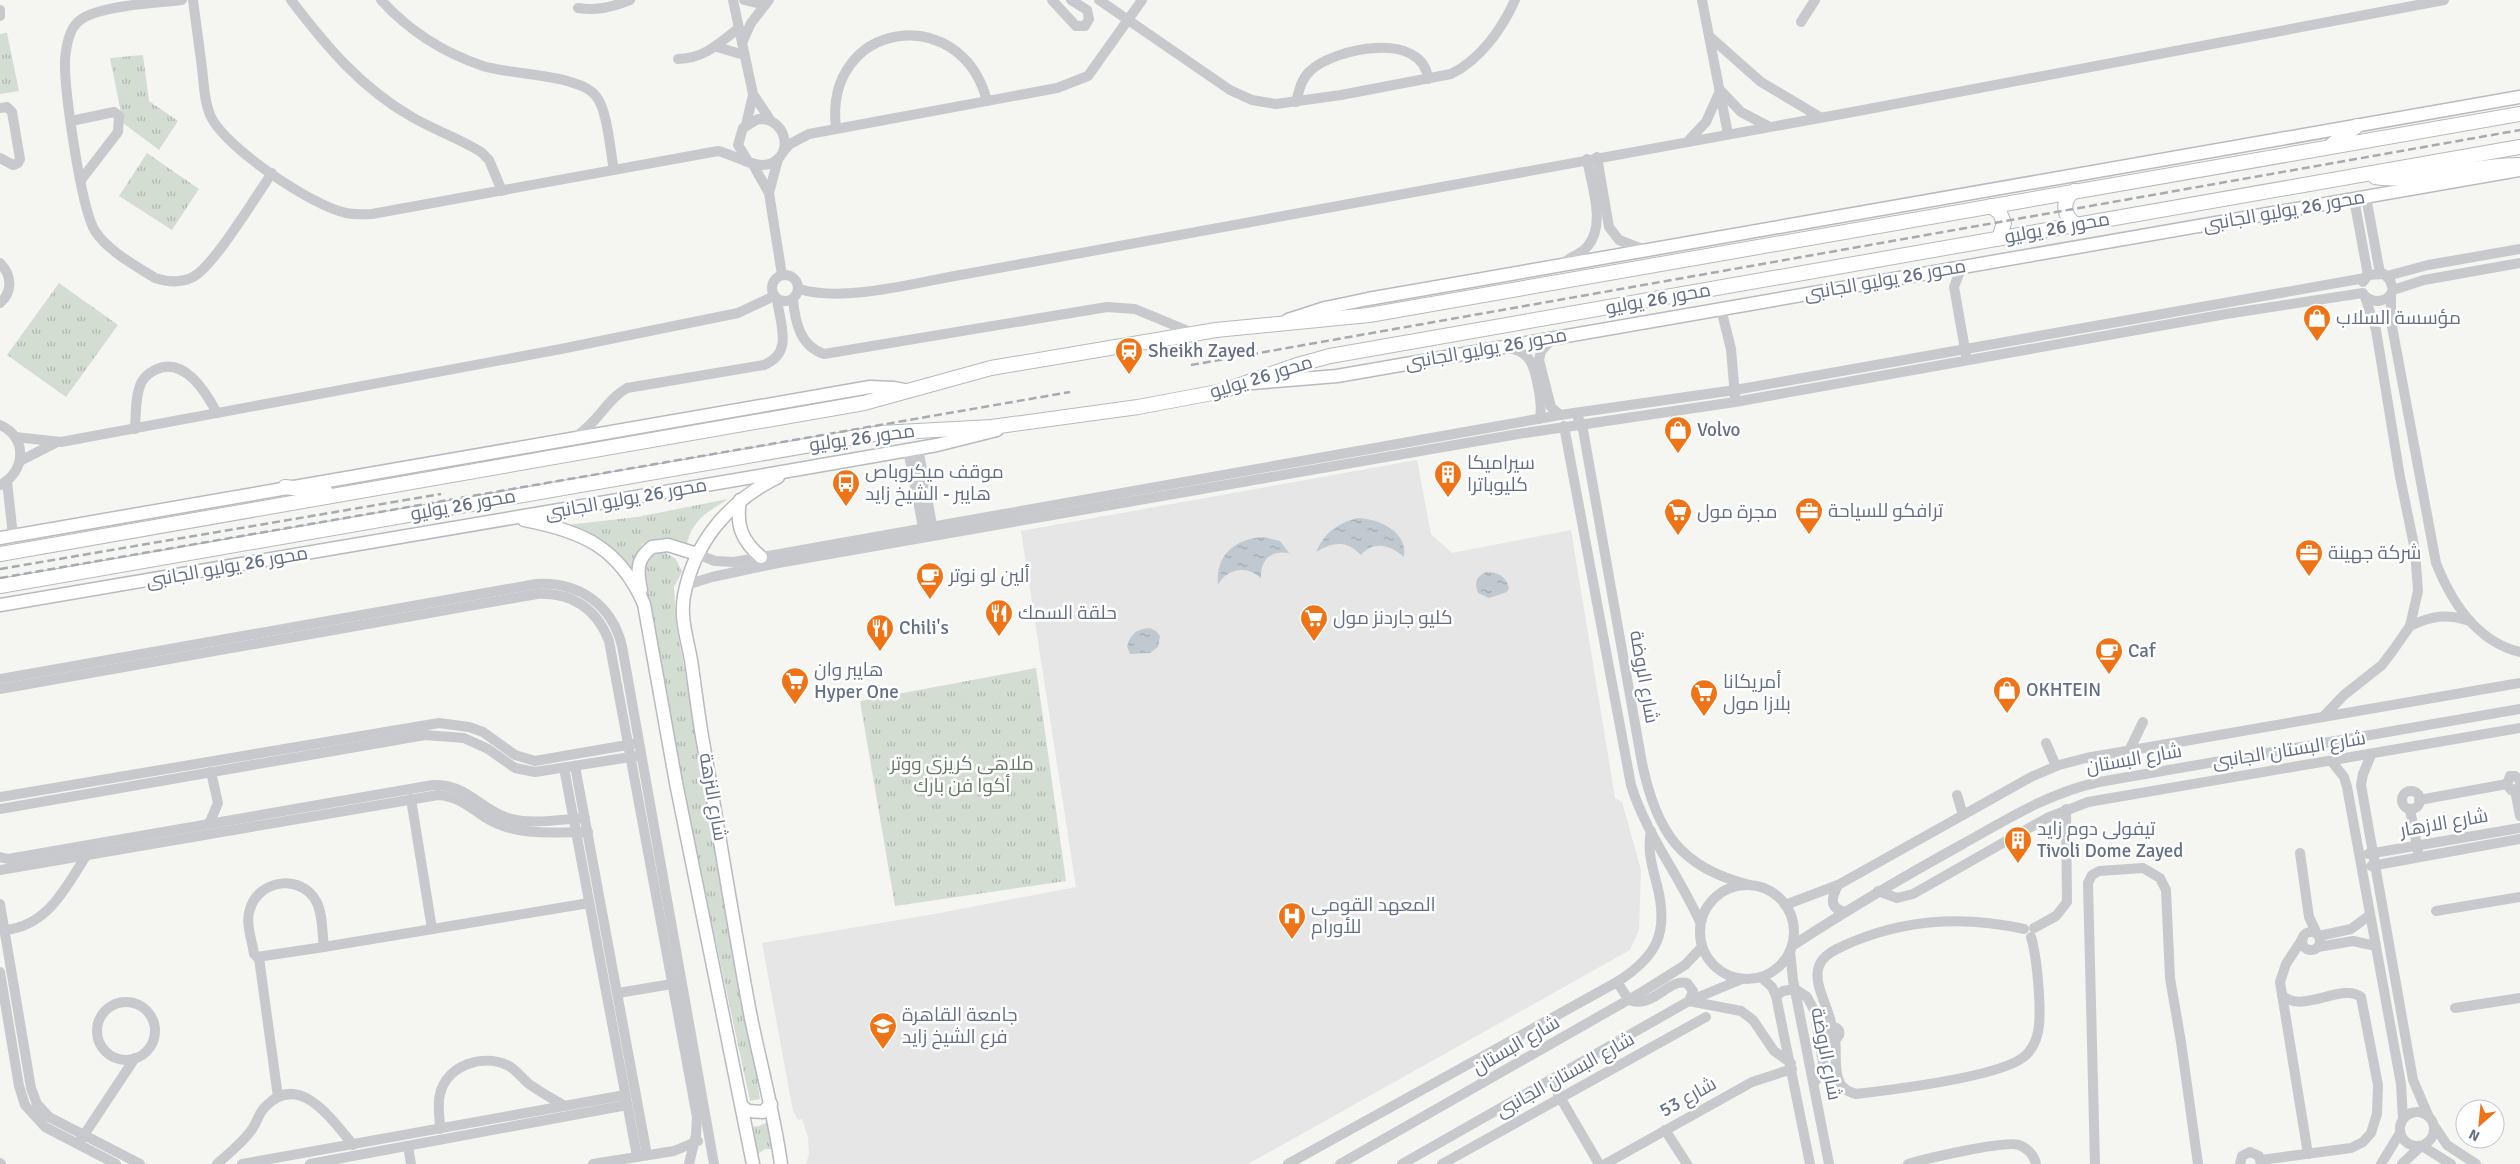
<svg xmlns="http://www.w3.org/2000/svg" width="2520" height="1164" font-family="Signika,Cairo,sans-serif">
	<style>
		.built { fill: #e5e6e5 }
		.grass { fill: url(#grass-tufts) }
		.water { fill: url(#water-ripples) }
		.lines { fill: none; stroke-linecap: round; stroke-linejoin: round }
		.major-casing { stroke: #b7babf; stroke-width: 15 }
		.highway-casing { stroke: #b6b9bd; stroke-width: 16 }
		.minor { stroke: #c7c9cd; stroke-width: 10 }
		.major { stroke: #fff; stroke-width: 12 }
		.highway { stroke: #fff; stroke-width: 14 }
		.rail { stroke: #a6aab1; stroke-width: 2.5; stroke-dasharray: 8 4; stroke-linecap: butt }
		.labels { text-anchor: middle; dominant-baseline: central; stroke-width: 5; stroke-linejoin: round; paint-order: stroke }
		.street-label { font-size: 19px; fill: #626f85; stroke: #fff }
		.poi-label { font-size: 19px; fill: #626f85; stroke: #fff; text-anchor: start }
		.park-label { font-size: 19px; fill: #627b62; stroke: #fff }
	</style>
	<defs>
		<pattern id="grass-tufts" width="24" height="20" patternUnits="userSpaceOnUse" patternTransform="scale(1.25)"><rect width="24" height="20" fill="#d4ddd2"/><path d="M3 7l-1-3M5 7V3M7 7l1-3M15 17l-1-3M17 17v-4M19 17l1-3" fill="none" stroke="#afb7b0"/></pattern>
		<pattern id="water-ripples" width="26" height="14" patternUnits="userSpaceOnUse" patternTransform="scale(1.25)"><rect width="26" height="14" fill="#c0c9d0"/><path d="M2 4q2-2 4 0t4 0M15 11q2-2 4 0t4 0" fill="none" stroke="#9fa7ae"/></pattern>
	</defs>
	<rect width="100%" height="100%" fill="#f5f6f1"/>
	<polygon class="built" points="1417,460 1431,534 1452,553 1571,530 1615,798 1622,802 1641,870 1639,930 1630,950 1248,1164 806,1164 809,1154 808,1137 802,1119 798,1120 793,1111 762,943 940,913 1076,887 1021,531"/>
	<g class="grass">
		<polygon points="7,33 19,91 0,94 0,34"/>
		<polygon points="143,55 149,101 178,121 159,150 123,123 110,58"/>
		<polygon points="147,153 199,189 172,230 119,196"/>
		<polygon points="59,283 118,325 66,397 7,355"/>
		<path d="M728,499c-20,13 -35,20 -41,44l-22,-5 -23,6 -11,26 -64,-45 70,-8z"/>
		<polygon points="664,552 676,559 682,572 674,587 676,623 739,963 760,1099 750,1101 688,812 645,580 644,564 651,556"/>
		<polygon points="1036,668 1066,881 895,906 860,701"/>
		<polygon points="770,1121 775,1149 765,1149 756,1155 750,1127 759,1126"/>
	</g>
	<g class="water">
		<path d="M1358,518c21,1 50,13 46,39 -13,-12 -31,-17 -43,-2 -15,-15 -27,-13 -45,-3 9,-20 22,-29 42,-34z"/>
		<path d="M1263,537l17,4 9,12c-19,-3 -29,7 -28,26 -13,-15 -35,-10 -43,6 -3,-30 17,-46 45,-48z"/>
		<path d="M1486,572c12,0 20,4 23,16l-2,4 -18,6 -11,-5c-4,-11 -2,-16 8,-21z"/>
		<path d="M1150,628l6,3 4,5 -2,11 -8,6 -20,1 -3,-8c4,-13 10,-17 23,-18z"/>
	</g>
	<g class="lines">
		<g class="major-casing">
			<g id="major">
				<polyline points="1288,320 1325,308 1368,299 2520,97"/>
				<polyline points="1252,383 1337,376 2520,170"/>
				<path d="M778,477c-49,24 -84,65 -94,119 -4,22 3,42 7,64 4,27 7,54 12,82 16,90 30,181 47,271 10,50 24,100 31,151"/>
				<path d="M740,500c-4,25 1,40 21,57"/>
				<path d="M524,520c58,11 95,27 120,84l32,179 77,381"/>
				<polyline points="0,538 870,387 894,388 909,391"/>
				<path d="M641,590c-4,-19 -5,-31 11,-43l16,-2 29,9"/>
				<polyline points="0,605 788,471 937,445 997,430"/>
				<polyline points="742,1106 748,1111 763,1112 771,1104"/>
			</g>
		</g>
		<g class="highway-casing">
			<g id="highway">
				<polyline points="2330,146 2357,126"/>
				<path d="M2375,177c45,7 98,-13 145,-12"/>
				<path d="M2074,191c-13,10 -11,26 3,34"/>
				<polyline points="1991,206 2000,213 2004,223 1999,238"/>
				<polyline points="285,487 326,492"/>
				<polyline points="0,554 864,403 991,368 1216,330 1369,315 2520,114"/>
				<polyline points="0,586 880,433 992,427 1138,407 1223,391 1297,365 1330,356 2520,147"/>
			</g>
		</g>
		<g class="minor">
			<path d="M182,0c-24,3 -91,5 -106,24 -8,9 -10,24 -11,36 -1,28 16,149 30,171 13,20 41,35 60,47 12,4 26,5 38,-1 21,-11 63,-81 79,-104"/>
			<path d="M193,0c3,23 6,45 9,68 2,16 2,34 9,49 15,31 101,89 135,96 9,2 17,1 26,1l346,-63c14,3 33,15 45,14 31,-2 28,-47 -5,-46l-15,9 -5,17 10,16"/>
			<path d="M291,0c35,46 70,88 121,117 22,13 47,21 69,35l8,8 13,31"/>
			<path d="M381,0c28,31 63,53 102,66 28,9 96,8 113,30 12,15 14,55 18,74"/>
			<polyline points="733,0 753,94 771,121"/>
			<polyline points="744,0 765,5"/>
			<polyline points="1052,0 1076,26 1085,26 1089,19 1087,10 1071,0"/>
			<path d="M1099,0l131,90 22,10 24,4 65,-9 110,-21c29,-14 51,-45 64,-74"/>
			<polyline points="1702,0 1728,134"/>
			<path d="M578,8c19,3 34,-1 52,-8"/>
			<polyline points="0,10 0,16"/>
			<polyline points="1801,22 1815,0"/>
			<polyline points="1709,36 1761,82 1820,117"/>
			<polyline points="742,43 751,23 769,0"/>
			<polyline points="717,47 744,55"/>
			<path d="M678,59c27,-1 40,-15 61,-31"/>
			<polyline points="1720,90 1741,112 1768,126"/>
			<path d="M1296,102c3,-11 5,-23 14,-31 24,-23 113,-41 118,8"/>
			<polyline points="0,108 7,107 12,112 20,159 18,163 13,165 0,158"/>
			<polyline points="71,121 114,112 119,116 118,132 81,180"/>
			<polyline points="746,125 753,95"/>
			<path d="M836,128c-13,-107 125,-128 151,-27"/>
			<polyline points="1690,139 1706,122 1719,93"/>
			<polyline points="783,152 790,144 809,134 1057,88 1088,76 1142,0"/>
			<polyline points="1597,157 1609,227 1619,240 1645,250"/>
			<polyline points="752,163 769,193 782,275"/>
			<polyline points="769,193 778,159"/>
			<polyline points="2366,197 2380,273"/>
			<polyline points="2354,199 2368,275 2363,282"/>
			<path d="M0,263c12,12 13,29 0,40"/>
			<path d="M1561,265c8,-8 19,-10 26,-18 20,-22 4,-63 0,-88"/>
			<polyline points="1962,266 1954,287 1966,355"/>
			<circle cx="785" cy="288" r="13"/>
			<polyline points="2387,276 2428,265 2520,249"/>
			<path d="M799,289c46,14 118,-7 167,-15l892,-163 586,-111"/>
			<polyline points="2393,290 2424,280 2520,263"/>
			<path d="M2364,295c9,9 24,8 29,-5l-3,-10 -6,-6 -16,1"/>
			<path d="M2391,295v26l45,242c15,38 41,79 84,89"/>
			<path d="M793,299c2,23 7,47 31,55l283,-47 28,2 58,24"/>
			<polyline points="1721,309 1731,349 1735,396"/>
			<polyline points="1554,337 1541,351 1539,360 1551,407 1560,415"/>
			<path d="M1507,347c7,2 16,4 21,11 8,9 16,51 11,61"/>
			<path d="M1578,418l4,6 60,339c14,67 37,105 108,122"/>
			<path d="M0,425c28,12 26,47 0,60"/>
			<path d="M1564,426l67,359c15,49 48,90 69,137"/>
			<path d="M135,429c1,-15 0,-32 6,-46 3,-6 8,-10 14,-13 29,-15 51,22 62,43"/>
			<polyline points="15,437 61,442 561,349 738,313 774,296"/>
			<path d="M575,437c23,-14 31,-37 52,-49l137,-23c30,-12 16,-41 13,-66"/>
			<polyline points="918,448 933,530"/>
			<polyline points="908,450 924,532"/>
			<polyline points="20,461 55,443"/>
			<polyline points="7,481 13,536"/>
			<polyline points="697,554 715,561 734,562 1560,415 1735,390 2365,278"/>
			<polyline points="686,585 712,577 778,563 1518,434 1735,402 2226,314 2363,293"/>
			<path d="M2410,626c21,-10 37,-13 60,-5"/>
			<path d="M0,679l536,-95c43,-3 76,21 86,62l92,518"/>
			<path d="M0,689l537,-95c35,-2 60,15 72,47l88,476 -1,18 -7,29"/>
			<polyline points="2323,717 2344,695 2382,665 2394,649 2410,626 2418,591 2415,550 2400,477 2376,330 2365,297"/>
			<polyline points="2046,743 2056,766"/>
			<polyline points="2129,751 2143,722"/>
			<polyline points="2371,755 2363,774 2361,785 2413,1080 2428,1115"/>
			<polyline points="2332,762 2344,777 2347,787 2401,1084 2403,1119"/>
			<polyline points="575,766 647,1155"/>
			<polyline points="564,768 637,1156"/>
			<polyline points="2520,780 2515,776 2510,776 2507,784 2511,790 2515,790 2520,786"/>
			<polyline points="2515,790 2520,816"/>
			<circle cx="2411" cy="800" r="9"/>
			<polyline points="1957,795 1963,815"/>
			<polyline points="0,797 439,723 469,727 483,732 515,755 535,761 633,744"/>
			<polyline points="411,799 432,929"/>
			<polyline points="2419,800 2507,784"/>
			<polyline points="0,809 425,735 464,738 488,749 515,768 535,772 637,756"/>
			<polyline points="2410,809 2418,852"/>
			<polyline points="209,824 218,803 211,772"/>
			<polyline points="2300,853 2309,917 2317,934"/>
			<polyline points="2368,854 2520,828"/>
			<path d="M0,857l8,2 425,-74c33,-1 44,21 72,32 24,9 55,2 80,1"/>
			<polyline points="2371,866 2520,839"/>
			<path d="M0,870l438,-75c30,2 39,23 65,31 27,9 57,6 85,6"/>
			<circle cx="1747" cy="932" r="47"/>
			<path d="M1838,885c-6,12 -10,23 7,27"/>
			<polyline points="1878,891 1897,898 1913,894 2047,818 2088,802 2520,728"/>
			<polyline points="0,904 31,1088 37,1104 49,1117 140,1164"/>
			<polyline points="1785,905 1838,885 2031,777 2059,765 2086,758 2520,683"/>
			<polyline points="2436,911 2520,897"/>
			<polyline points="2034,928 2056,916 2067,902 2066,809"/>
			<path d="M5,930c44,-4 61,-44 83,-77"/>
			<circle cx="2311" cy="941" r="9"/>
			<polyline points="2319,936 2351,929 2370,915"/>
			<polyline points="2303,938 2286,964 2280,982 2308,1154"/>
			<path d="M1792,946c55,-36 111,-69 169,-101 45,-25 87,-52 138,-63l421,-73"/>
			<path d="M324,947l-67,10 -3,-3c-2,-14 -9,-32 -4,-45 9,-30 51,-35 66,-8 7,12 6,32 8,46l265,-44"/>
			<polyline points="2318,947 2353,941 2376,946"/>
			<polyline points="1790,951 1793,980 1829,1164"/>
			<polyline points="259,958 278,1097"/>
			<polyline points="0,972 19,1086 25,1105 45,1127 116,1164"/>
			<polyline points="1761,977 1772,987 1776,996 1810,1164"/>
			<path d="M1617,982l12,18c25,9 39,-22 58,-17l6,8 -4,10 52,10 12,9 21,31 17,12"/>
			<polyline points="618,993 672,984"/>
			<polyline points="1776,996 1783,991 1795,989 1807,997 1814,1010 1823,1062 1821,1073 1814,1083"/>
			<circle cx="126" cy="1031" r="29"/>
			<polyline points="2455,1008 2520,998"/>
			<circle cx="1834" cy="1033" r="5.5"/>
			<path d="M1832,1028c-2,-20 -20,-44 -13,-62 5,-13 20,-18 33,-24 55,-23 114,-26 172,-13"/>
			<path d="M1835,1038c3,21 -6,50 21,56 34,-4 148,-17 170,-39 5,-5 9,-12 11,-19 6,-19 0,-79 -6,-99"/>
			<polyline points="1550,1080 1599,1164"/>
			<circle cx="2417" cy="1129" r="17"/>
			<polyline points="2435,1127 2447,1145 2476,1164"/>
			<path d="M440,1129c0,-11 -3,-24 0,-35 7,-29 43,-41 69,-28 8,5 13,12 20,18 11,8 24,15 36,22"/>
			<polyline points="1665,1130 1687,1164"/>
			<polyline points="80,1141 135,1058"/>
			<polyline points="408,1146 411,1164"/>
			<polyline points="2422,1146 2451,1164"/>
			<path d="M2261,1160l90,-12 12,-6 8,-9 6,-19 1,-29 -17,-88c-19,-15 -59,18 -79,-2"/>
			<polyline points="0,1163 1,1164"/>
			<path d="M217,1164c11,-10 24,-20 33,-32 7,-8 8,-19 16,-26 34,-35 67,15 87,39"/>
			<polyline points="242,1164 625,1095"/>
			<polyline points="310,1164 627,1105"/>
			<polyline points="593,1164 674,1151 698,1141"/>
			<path d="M1288,1164l329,-182c41,-26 52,-50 40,-97 -5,-19 -10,-35 -6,-54"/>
			<polyline points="1340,1164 1642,992 1685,965 1702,947"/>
			<polyline points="1402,1164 1689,1001 1742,979"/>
			<polyline points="1442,1164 1706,1017"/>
			<polyline points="1605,1164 1752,1082 1792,1069"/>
			<path d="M1908,1164c17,-5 97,-24 111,-19 8,3 15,10 17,19"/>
			<polyline points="2095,1164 2088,883 2092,875 2099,871 2143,868 2160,878 2166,890 2170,978 2181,1042 2198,1164"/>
			<polyline points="2240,1164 2242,1156 2250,1152 2259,1156 2261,1164"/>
			<polyline points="2381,1164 2400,1133"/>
			<polyline points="2402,1164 2420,1147"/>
		</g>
		<use href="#major" class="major"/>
		<use href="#highway" class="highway"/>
		<g class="rail">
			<polyline points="1191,365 2520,130"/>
			<polyline points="0,569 441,494"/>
			<polyline points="0,578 1070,392"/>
		</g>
	</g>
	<defs>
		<g id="shop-pin" transform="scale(1.4375)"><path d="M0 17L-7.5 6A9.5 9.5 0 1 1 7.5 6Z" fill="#ef7418" stroke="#fff"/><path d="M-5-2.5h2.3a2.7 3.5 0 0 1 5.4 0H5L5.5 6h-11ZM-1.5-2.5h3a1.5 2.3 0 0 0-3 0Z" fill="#fff"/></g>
		<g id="station-pin" transform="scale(1.4375)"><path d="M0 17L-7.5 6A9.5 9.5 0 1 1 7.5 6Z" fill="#ef7418" stroke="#fff"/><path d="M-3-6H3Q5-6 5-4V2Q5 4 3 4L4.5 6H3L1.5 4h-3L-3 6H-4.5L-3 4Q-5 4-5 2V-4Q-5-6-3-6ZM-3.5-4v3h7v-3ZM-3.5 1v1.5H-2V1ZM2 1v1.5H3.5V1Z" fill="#fff"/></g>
		<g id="building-pin" transform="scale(1.4375)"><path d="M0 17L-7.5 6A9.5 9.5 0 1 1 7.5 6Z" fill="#ef7418" stroke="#fff"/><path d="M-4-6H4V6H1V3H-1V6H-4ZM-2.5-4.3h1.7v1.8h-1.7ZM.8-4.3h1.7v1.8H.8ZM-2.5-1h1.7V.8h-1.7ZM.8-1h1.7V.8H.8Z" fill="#fff"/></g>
		<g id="bus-pin" transform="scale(1.4375)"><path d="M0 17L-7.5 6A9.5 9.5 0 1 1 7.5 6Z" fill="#ef7418" stroke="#fff"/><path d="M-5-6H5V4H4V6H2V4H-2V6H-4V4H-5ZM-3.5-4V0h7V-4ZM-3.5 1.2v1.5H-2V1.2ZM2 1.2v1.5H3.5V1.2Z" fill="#fff"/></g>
		<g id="office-pin" transform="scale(1.4375)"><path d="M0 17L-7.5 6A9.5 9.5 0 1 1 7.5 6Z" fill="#ef7418" stroke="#fff"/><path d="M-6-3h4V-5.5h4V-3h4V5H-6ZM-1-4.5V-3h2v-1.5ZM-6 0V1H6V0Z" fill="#fff"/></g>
		<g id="supermarket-pin" transform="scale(1.4375)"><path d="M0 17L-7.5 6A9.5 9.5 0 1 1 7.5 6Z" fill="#ef7418" stroke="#fff"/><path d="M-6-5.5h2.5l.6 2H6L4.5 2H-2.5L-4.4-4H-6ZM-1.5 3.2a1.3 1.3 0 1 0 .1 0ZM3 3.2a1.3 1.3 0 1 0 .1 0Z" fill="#fff"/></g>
		<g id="cafe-pin" transform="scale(1.4375)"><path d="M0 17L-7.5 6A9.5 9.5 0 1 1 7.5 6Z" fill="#ef7418" stroke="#fff"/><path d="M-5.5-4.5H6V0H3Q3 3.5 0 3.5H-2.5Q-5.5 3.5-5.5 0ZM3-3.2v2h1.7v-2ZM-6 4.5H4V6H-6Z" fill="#fff"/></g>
		<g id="restaurant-pin" transform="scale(1.4375)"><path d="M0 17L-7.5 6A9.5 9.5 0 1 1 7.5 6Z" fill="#ef7418" stroke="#fff"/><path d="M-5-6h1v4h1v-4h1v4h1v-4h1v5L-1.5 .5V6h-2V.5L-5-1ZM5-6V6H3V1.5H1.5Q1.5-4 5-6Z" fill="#fff"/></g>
		<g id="hospital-pin" transform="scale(1.4375)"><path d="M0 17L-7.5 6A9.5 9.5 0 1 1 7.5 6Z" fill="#ef7418" stroke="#fff"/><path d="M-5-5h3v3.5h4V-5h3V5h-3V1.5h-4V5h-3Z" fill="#fff"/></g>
		<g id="university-pin" transform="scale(1.4375)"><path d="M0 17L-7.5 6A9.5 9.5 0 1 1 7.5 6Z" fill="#ef7418" stroke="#fff"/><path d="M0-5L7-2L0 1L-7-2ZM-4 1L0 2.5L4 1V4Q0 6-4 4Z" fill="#fff"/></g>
	</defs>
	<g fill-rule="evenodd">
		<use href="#shop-pin" x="2317" y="318"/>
		<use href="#station-pin" x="1129" y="351"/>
		<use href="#shop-pin" x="1678" y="430"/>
		<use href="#building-pin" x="1448" y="474"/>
		<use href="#bus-pin" x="846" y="483"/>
		<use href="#office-pin" x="1809" y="511"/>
		<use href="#supermarket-pin" x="1678" y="512"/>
		<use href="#office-pin" x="2309" y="553"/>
		<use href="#cafe-pin" x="930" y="576"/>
		<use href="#restaurant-pin" x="999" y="613"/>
		<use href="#supermarket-pin" x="1314" y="618"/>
		<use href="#restaurant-pin" x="880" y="628"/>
		<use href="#cafe-pin" x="2109" y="651"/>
		<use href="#supermarket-pin" x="795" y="681"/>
		<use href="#shop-pin" x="2007" y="690"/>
		<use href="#supermarket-pin" x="1704" y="693"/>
		<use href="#building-pin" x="2018" y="840"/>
		<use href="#hospital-pin" x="1292" y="916"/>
		<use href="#university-pin" x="883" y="1026"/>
	</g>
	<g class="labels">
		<g class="street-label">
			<text transform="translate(2284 211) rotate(-10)">محور 26 يوليو الجانبى</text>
			<text transform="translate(2057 228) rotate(-10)">محور 26 يوليو</text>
			<text transform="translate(1885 280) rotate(-10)">محور 26 يوليو الجانبى</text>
			<text transform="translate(1658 299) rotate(-10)">محور 26 يوليو</text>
			<text transform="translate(1486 349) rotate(-10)">محور 26 يوليو الجانبى</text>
			<text transform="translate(1261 377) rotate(-17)">محور 26 يوليو</text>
			<text transform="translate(862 438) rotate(-8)">محور 26 يوليو</text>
			<text transform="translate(626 499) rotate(-10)">محور 26 يوليو الجانبى</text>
			<text transform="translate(463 505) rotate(-10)">محور 26 يوليو</text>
			<text transform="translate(227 567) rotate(-10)">محور 26 يوليو الجانبى</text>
			<text transform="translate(1644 677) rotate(80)">شارع الروضة</text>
			<text transform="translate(2289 750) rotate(-9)">شارع البستان الجانبى</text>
			<text transform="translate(2134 759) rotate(-10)">شارع البستان</text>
			<text transform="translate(713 797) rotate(80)">شارع النزهة</text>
			<text transform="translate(2444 823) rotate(-10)">شارع الازهار</text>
			<text transform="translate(1516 1045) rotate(-30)">شارع البستان</text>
			<text transform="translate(1826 1054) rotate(79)">شارع الروضة</text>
			<text transform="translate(1565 1075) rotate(-29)">شارع البستان الجانبى</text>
			<text transform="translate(1688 1097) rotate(-29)">شارع 53</text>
		</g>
		<g class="poi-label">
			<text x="2336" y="318">مؤسسة السلاب</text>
			<text x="1148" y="351">Sheikh Zayed</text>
			<text x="1697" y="430">Volvo</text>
			<text x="1467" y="463">سيراميكا<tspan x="1467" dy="22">كليوباترا</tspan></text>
			<text x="865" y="472">موقف ميكروباص<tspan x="865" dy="22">هايبر - الشيخ زايد</tspan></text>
			<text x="1828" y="511">ترافكو للسياحة</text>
			<text x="1697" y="512">مجرة مول</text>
			<text x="2328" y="553">شركة جهينة</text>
			<text x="949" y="576">ألين لو نوتر</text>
			<text x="1018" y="613">حلقة السمك</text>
			<text x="1333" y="618">كليو جاردنز مول</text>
			<text x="899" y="628">Chili's</text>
			<text x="2128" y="651">Caf</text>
			<text x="814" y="670">هايبر وان<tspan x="814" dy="22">Hyper One</tspan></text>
			<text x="1723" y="682">أمريكانا<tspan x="1723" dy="22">بلازا مول</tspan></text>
			<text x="2026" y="690">OKHTEIN</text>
			<text x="2037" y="829">تيفولى دوم زايد<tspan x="2037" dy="22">Tivoli Dome Zayed</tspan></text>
			<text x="1311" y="905">المعهد القومى<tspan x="1311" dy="22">للأورام</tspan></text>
			<text x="902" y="1015">جامعة القاهرة<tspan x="902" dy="22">فرع الشيخ زايد</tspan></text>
		</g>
		<g class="park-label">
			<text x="962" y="764">ملاهى كريزى ووتر<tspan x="962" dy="22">أكوا فن بارك</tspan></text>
		</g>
	</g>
	<g transform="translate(2480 1124) rotate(207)"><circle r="24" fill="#ffffff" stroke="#c0c5ce"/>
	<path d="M0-4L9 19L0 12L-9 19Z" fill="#ef7418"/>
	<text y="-8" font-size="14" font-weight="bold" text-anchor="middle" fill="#626f85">N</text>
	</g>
</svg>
